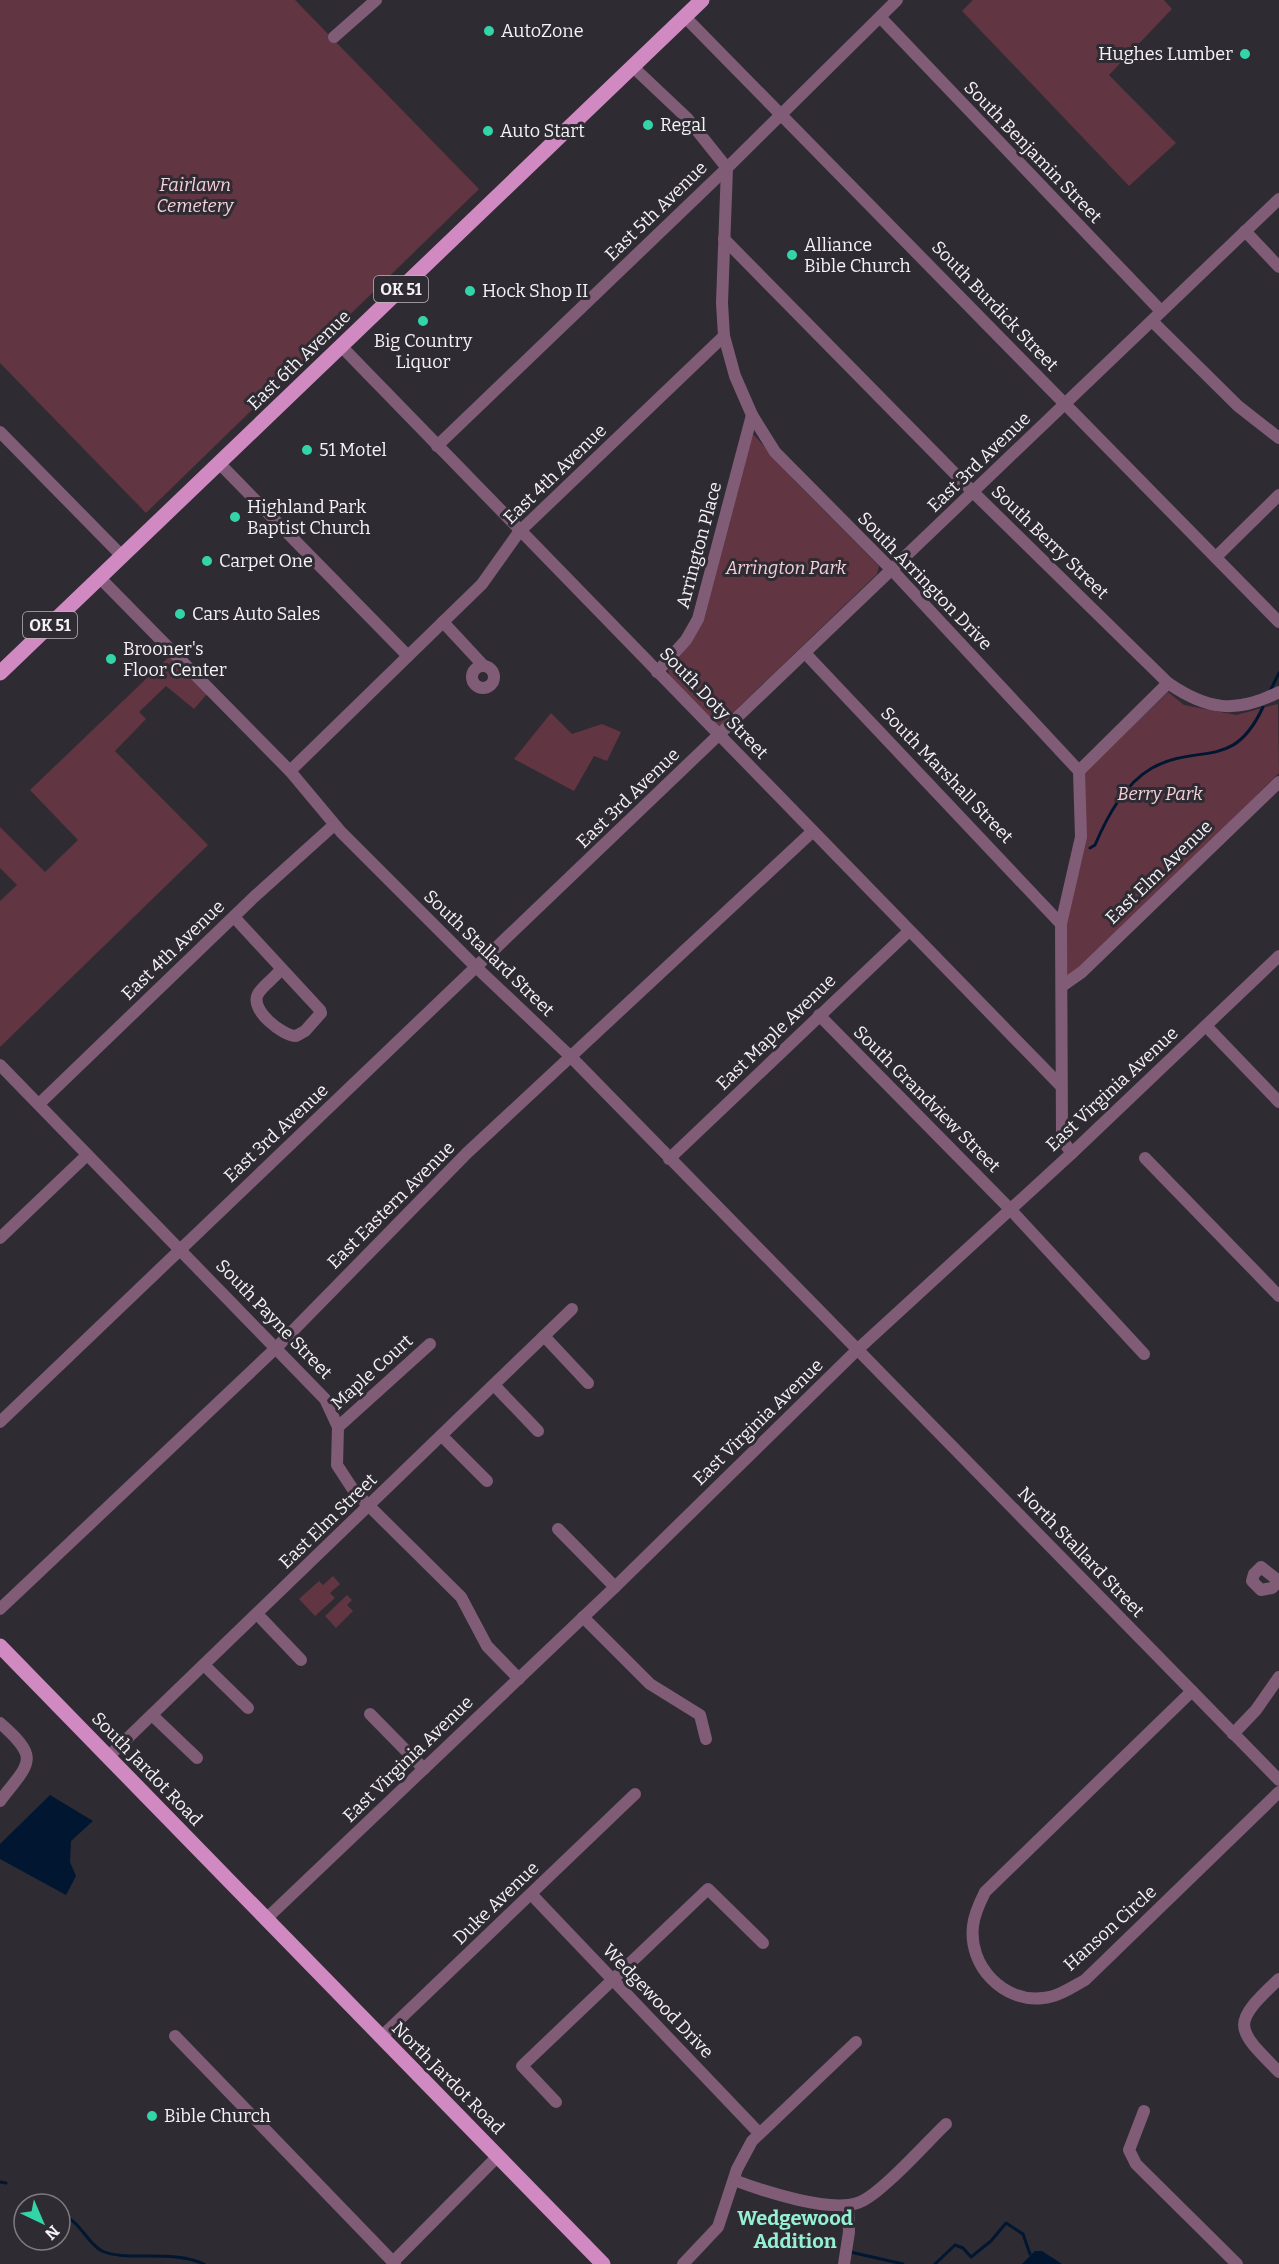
<svg xmlns="http://www.w3.org/2000/svg" width="1279" height="2264" font-family="Bitter,serif">
	<style>
		.green { fill: #613541 }
		.water { fill: #011731 }
		.lines { fill: none; stroke-linecap: round; stroke-linejoin: round }
		.stream { stroke: #011731; stroke-width: 3 }
		.minor { stroke: #805c77; stroke-width: 12 }
		.major { stroke: #d189c1; stroke-width: 15 }
		.poi-dot { fill: #33d4a8; stroke: #2f2b33; stroke-width: 2 }
		.labels { text-anchor: middle; dominant-baseline: central; stroke-width: 6; stroke-linejoin: round; paint-order: stroke }
		.shield { fill: #2f2b33; stroke: #bab6bc; stroke-width: 1.5 }
		.shield-label { font-size: 16px; font-weight: bold; fill: #f5f2f7 }
		.poi-label { font-size: 18px; fill: #f5f2f7; stroke: #2f2b33; text-anchor: start }
		.street-label { font-size: 18px; fill: #f5f2f7; stroke: #2f2b33 }
		.park-label { font-size: 18px; font-style: italic; fill: #f5d1d9; stroke: #2f2b33 }
		.neighbourhood-label { font-size: 20px; font-weight: bold; fill: #94f0d0; stroke: #2f2b33 }
	</style>
	<rect width="100%" height="100%" fill="#2f2b33"/>
	<g class="green">
		<polygon points="0,0 295,0 479,189 146,513 0,363"/>
		<polygon points="973,0 1164,0 1172,9 1109,75 1176,143 1129,186 962,11"/>
		<polygon points="754,435 795,481 879,566 877,574 719,726 669,676 668,666 681,654 751,436"/>
		<polygon points="170,656 207,694 194,709 166,686 139,712 146,719 115,751 208,845 0,1047 0,901 17,885 0,868 0,827 45,872 78,840 30,790"/>
		<polygon points="1168,692 1184,705 1236,715 1278,704 1279,773 1080,971 1063,981 1065,925 1083,774"/>
		<polygon points="551,713 572,734 602,724 621,732 607,761 594,756 574,791 514,759"/>
		<polygon points="333,1576 340,1584 330,1593 335,1598 315,1616 299,1599 319,1581 323,1585"/>
		<polygon points="347,1595 352,1600 347,1605 353,1611 336,1628 325,1616"/>
	</g>
	<g class="water">
		<polygon points="50,1795 93,1821 71,1841 70,1862 76,1876 66,1895 0,1859 0,1844"/>
		<polygon points="1035,2251 1042,2251 1062,2264 1022,2264"/>
	</g>
	<g class="lines">
		<g class="stream">
			<polyline points="1271,689 1279,673"/>
			<path d="M1090,848l5,-3c12,-28 29,-61 57,-77 48,-26 81,4 111,-61"/>
			<polyline points="0,2182 6,2183"/>
			<polyline points="26,2199 30,2204"/>
			<path d="M60,2216c20,2 25,26 42,35 24,11 70,-2 102,13"/>
			<polyline points="850,2252 903,2264"/>
			<polyline points="935,2264 955,2245 963,2248 971,2257 991,2241 1006,2223 1023,2234 1030,2254"/>
		</g>
		<g class="minor">
			<polyline points="685,17 1279,622"/>
			<polyline points="880,17 1161,311"/>
			<polyline points="334,37 376,0"/>
			<polyline points="633,67 687,118 727,168 722,303 724,336 735,376 752,415 775,452 892,570 1079,771 1081,837 1061,924 1062,1134 1065,1144 1072,1153"/>
			<polyline points="1245,231 1279,267"/>
			<path d="M724,239l249,253 195,191c39,27 68,31 111,9"/>
			<polyline points="1152,321 1238,406 1279,438"/>
			<polyline points="341,346 1061,1086"/>
			<polyline points="0,432 122,556"/>
			<polyline points="437,446 727,168 897,0"/>
			<polyline points="219,463 408,656"/>
			<polyline points="1216,557 1279,495"/>
			<polyline points="100,578 290,771 341,832 477,968 571,1057 1279,1780"/>
			<polyline points="443,622 482,664"/>
			<polyline points="805,653 1061,924"/>
			<circle cx="483" cy="677" r="11"/>
			<polyline points="657,672 686,640 698,619 752,415"/>
			<polyline points="290,771 482,584 519,532 724,336"/>
			<polyline points="1079,771 1168,683"/>
			<path d="M234,917l86,93 1,3 -16,18 -9,5c-13,0 -47,-26 -38,-42 5,-9 17,-16 23,-25"/>
			<polyline points="1062,986 1082,972 1279,782"/>
			<polyline points="819,1015 1010,1209 1144,1354"/>
			<polyline points="1206,1026 1279,1102"/>
			<polyline points="0,1065 325,1399 338,1427 337,1465 354,1491 461,1597 487,1646 519,1679"/>
			<polyline points="39,1104 254,897 334,825"/>
			<polyline points="1145,1158 1279,1296"/>
			<polyline points="669,1159 909,931"/>
			<polyline points="0,1238 87,1155"/>
			<polyline points="544,1336 588,1383"/>
			<polyline points="494,1385 538,1431"/>
			<polyline points="0,1422 1279,199"/>
			<polyline points="338,1427 430,1344"/>
			<polyline points="442,1436 487,1481"/>
			<polyline points="558,1529 615,1587"/>
			<polygon points="1261,1567 1279,1581 1272,1588 1261,1590 1252,1581 1254,1574"/>
			<polyline points="0,1609 276,1348 467,1153 813,831"/>
			<polyline points="257,1614 301,1660"/>
			<polyline points="583,1617 650,1684 700,1715 706,1739"/>
			<polyline points="204,1665 248,1708"/>
			<path d="M1192,1691l-207,201c-5,10 -11,22 -12,34 -5,40 31,77 70,72 15,-1 29,-11 42,-18l194,-188"/>
			<polyline points="370,1714 424,1769"/>
			<polyline points="152,1715 197,1758"/>
			<path d="M0,1723c41,36 30,39 0,78"/>
			<polyline points="1233,1734 1256,1710 1279,1677"/>
			<polyline points="108,1757 572,1309"/>
			<polyline points="531,1894 759,2133"/>
			<polyline points="266,1919 615,1587 857,1350 1072,1153 1279,956"/>
			<path d="M1279,1979c-48,45 -45,48 0,93"/>
			<polyline points="175,2036 395,2264"/>
			<polyline points="381,2037 635,1794"/>
			<polyline points="556,2102 522,2066 708,1889 763,1943"/>
			<polyline points="1144,2111 1129,2150 1136,2164 1237,2264"/>
			<path d="M734,2180c29,11 98,34 126,22 21,-8 67,-60 86,-78"/>
			<polyline points="393,2262 498,2156"/>
			<polyline points="683,2264 718,2227 737,2169 752,2141 856,2042"/>
			<polyline points="844,2264 849,2232 848,2206"/>
		</g>
		<g class="major">
			<polyline points="0,673 702,0"/>
			<polyline points="0,1646 603,2264"/>
		</g>
	</g>
	<g class="poi-dot">
		<circle cx="489" cy="31" r="6"/>
		<circle cx="1245" cy="54" r="6"/>
		<circle cx="648" cy="125" r="6"/>
		<circle cx="488" cy="131" r="6"/>
		<circle cx="792" cy="255" r="6"/>
		<circle cx="470" cy="291" r="6"/>
		<circle cx="423" cy="321" r="6"/>
		<circle cx="307" cy="450" r="6"/>
		<circle cx="235" cy="517" r="6"/>
		<circle cx="207" cy="561" r="6"/>
		<circle cx="180" cy="614" r="6"/>
		<circle cx="111" cy="659" r="6"/>
		<circle cx="152" cy="2116" r="6"/>
	</g>
	<g class="labels">
		<g class="shield">
			<rect x="374" y="276" width="54" height="26" rx="4.5"/>
			<rect x="23" y="612" width="54" height="26" rx="4.5"/>
		</g>
		<g class="shield-label">
			<text x="401" y="289">OK 51</text>
			<text x="50" y="625">OK 51</text>
		</g>
		<g class="poi-label">
			<text x="501" y="31">AutoZone</text>
			<text x="1233" y="54" text-anchor="end">Hughes Lumber</text>
			<text x="660" y="125">Regal</text>
			<text x="500" y="131">Auto Start</text>
			<text x="804" y="245">Alliance<tspan x="804" dy="21">Bible Church</tspan></text>
			<text x="482" y="291">Hock Shop II</text>
			<text x="423" y="341" text-anchor="middle">Big Country<tspan x="423" dy="21">Liquor</tspan></text>
			<text x="319" y="450">51 Motel</text>
			<text x="247" y="507">Highland Park<tspan x="247" dy="21">Baptist Church</tspan></text>
			<text x="219" y="561">Carpet One</text>
			<text x="192" y="614">Cars Auto Sales</text>
			<text x="123" y="649">Brooner's<tspan x="123" dy="21">Floor Center</tspan></text>
			<text x="164" y="2116">Bible Church</text>
		</g>
		<g class="street-label">
			<text transform="translate(1033 152) rotate(46)">South Benjamin Street</text>
			<text transform="translate(656 211) rotate(-44)">East 5th Avenue</text>
			<text transform="translate(995 306) rotate(46)">South Burdick Street</text>
			<text transform="translate(299 360) rotate(-44)">East 6th Avenue</text>
			<text transform="translate(979 462) rotate(-44)">East 3rd Avenue</text>
			<text transform="translate(555 474) rotate(-44)">East 4th Avenue</text>
			<text transform="translate(1050 542) rotate(44)">South Berry Street</text>
			<text transform="translate(699 545) rotate(-75)">Arrington Place</text>
			<text transform="translate(925 581) rotate(46)">South Arrington Drive</text>
			<text transform="translate(714 703) rotate(46)">South Doty Street</text>
			<text transform="translate(947 775) rotate(46)">South Marshall Street</text>
			<text transform="translate(628 798) rotate(-44)">East 3rd Avenue</text>
			<text transform="translate(1159 872) rotate(-44)">East Elm Avenue</text>
			<text transform="translate(173 950) rotate(-44)">East 4th Avenue</text>
			<text transform="translate(489 953) rotate(44)">South Stallard Street</text>
			<text transform="translate(776 1032) rotate(-44)">East Maple Avenue</text>
			<text transform="translate(1112 1089) rotate(-43)">East Virginia Avenue</text>
			<text transform="translate(927 1099) rotate(45)">South Grandview Street</text>
			<text transform="translate(276 1133) rotate(-43)">East 3rd Avenue</text>
			<text transform="translate(391 1205) rotate(-45)">East Eastern Avenue</text>
			<text transform="translate(274 1319) rotate(46)">South Payne Street</text>
			<text transform="translate(372 1372) rotate(-42)">Maple Court</text>
			<text transform="translate(758 1422) rotate(-44)">East Virginia Avenue</text>
			<text transform="translate(328 1521) rotate(-44)">East Elm Street</text>
			<text transform="translate(1081 1552) rotate(46)">North Stallard Street</text>
			<text transform="translate(408 1759) rotate(-44)">East Virginia Avenue</text>
			<text transform="translate(147 1769) rotate(46)">South Jardot Road</text>
			<text transform="translate(496 1903) rotate(-44)">Duke Avenue</text>
			<text transform="translate(1110 1928) rotate(-42)">Hanson Circle</text>
			<text transform="translate(658 2001) rotate(46)">Wedgewood Drive</text>
			<text transform="translate(448 2078) rotate(45)">North Jardot Road</text>
		</g>
		<g class="park-label">
			<text x="195" y="185">Fairlawn<tspan x="195" dy="21">Cemetery</tspan></text>
			<text x="786" y="568">Arrington Park</text>
			<text x="1160" y="794">Berry Park</text>
		</g>
		<g class="neighbourhood-label">
			<text x="795" y="2218">Wedgewood<tspan x="795" dy="23">Addition</tspan></text>
		</g>
	</g>
	<g transform="translate(42 2222) rotate(136)"><circle r="28" fill="#2f2b33" stroke="#7e7b81" stroke-width="1.5"/>
	<path d="M0-4.5L10 22L0 15L-10 22Z" fill="#33d4a8"/>
	<text y="-9" font-size="16" font-weight="bold" text-anchor="middle" fill="#f5f2f7">N</text>
	</g>
</svg>
